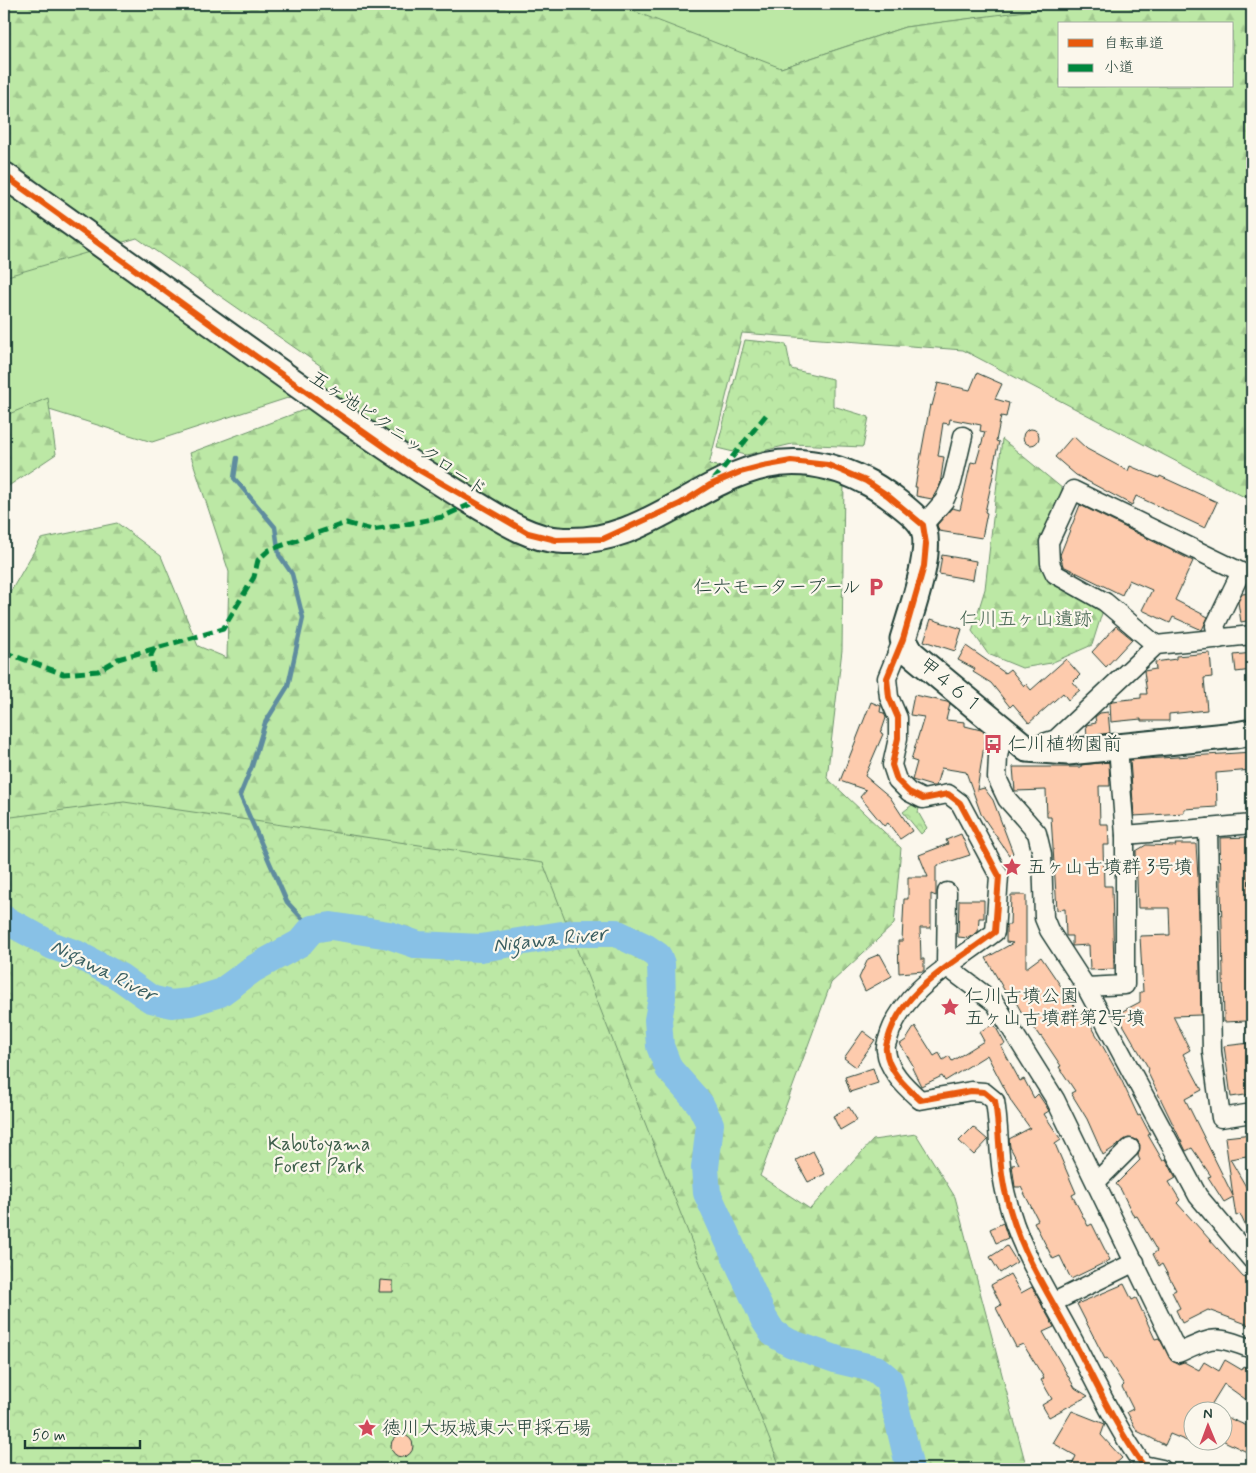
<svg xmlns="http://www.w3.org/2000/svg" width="1256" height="1473" font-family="Mynerve,'Klee One',sans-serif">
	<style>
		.green { fill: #bce8a5; stroke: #6e926c }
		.forest { fill: url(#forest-firs); stroke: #6e926c; fill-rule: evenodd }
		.park { fill: url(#park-crowns); stroke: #6e926c }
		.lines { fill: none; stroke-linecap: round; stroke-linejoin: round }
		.stream { stroke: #5e8c9f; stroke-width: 4.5 }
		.river { stroke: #88c1e6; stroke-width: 28 }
		.building { fill: #fdcbad; stroke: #1f3d34 }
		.street-casing { stroke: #1f3d34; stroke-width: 21 }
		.secondary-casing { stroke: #1f3d34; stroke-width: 29 }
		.street { stroke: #fbf7ec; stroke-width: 18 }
		.secondary { stroke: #fbf7ec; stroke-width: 25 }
		.quiet { stroke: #00873e; stroke-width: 5; stroke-dasharray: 10 5; stroke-linecap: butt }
		.cycleway-casing { stroke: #fbf7ec; stroke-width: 9 }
		.cycleway { stroke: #e8590c; stroke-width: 6 }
		.labels { text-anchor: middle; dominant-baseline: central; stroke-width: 4.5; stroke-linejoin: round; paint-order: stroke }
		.street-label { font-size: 19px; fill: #1f3d34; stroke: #fbf7ec }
		.poi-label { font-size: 19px; fill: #1f3d34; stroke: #fbf7ec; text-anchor: start }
		.park-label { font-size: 19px; fill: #3e5f4b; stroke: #fbf7ec }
		.water-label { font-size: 20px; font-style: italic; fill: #395e60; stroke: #fbf7ec }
	</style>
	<defs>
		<pattern id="forest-firs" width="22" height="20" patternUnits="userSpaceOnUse" patternTransform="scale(1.25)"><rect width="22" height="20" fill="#bce8a5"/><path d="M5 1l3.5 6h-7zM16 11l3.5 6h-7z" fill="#a1c88f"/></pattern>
		<pattern id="park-crowns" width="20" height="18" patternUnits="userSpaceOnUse" patternTransform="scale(1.25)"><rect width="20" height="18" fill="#bce8a5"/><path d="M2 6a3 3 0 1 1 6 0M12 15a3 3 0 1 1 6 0" fill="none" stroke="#a1c88f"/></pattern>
	</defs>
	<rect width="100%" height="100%" fill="#fbf7ec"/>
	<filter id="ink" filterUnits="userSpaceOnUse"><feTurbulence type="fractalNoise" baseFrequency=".02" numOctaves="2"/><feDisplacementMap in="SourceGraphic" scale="10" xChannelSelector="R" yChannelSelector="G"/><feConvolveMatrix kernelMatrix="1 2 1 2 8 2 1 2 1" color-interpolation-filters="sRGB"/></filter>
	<g filter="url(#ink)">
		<g class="green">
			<polygon points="576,4 1085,4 905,27 781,68"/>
			<polygon points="4,185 300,394 152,442 43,408 4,431"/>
		</g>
		<g class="forest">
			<path d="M4,4h611l166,64 124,-41 174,-23h173v497l-289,-151 -221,-17 -33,132 135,14 -2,171 -15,128 74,70 -7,76 -63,59 -71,193 50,33 63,-69 43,-6 39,63 72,272h-1023v-881l7,3 30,-52 76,-16 44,33 37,90 29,12 2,-86 -39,-119 119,-45 12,-42 -184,-128 -133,39zM1060,24h172v62h-172z"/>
			<polygon points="48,398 56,454 4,489 4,416"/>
			<polygon points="1002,439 1063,489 1041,538 1046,577 1103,610 1092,645 1051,663 1022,668 988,654 972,631 985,589"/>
		</g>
		<g class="park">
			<polygon points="745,340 786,344 791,369 833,379 833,406 869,417 863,447 792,444 746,455 717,448"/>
			<polygon points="124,802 543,863 781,1469 4,1469 4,818"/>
			<polygon points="912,805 919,809 918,812 927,828 921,834 903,812"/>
		</g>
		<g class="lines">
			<polyline class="stream" points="237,458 234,478 275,527 279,555 292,574 303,618 288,686 265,723 252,766 240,795 287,902 312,929"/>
			<polyline class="river" points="4,919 53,946 76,954 120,977 151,999 171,1004 190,1002 220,993 253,969 300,943 312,929 331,926 389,935 418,945 481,948 574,933 616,933 645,947 658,956 661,964 662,998 658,1020 660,1046 669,1069 700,1104 710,1124 705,1168 707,1193 764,1319 773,1333 790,1343 838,1360 876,1369 889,1380 910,1469"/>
		</g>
		<g class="building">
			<polygon points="977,373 1002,384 995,399 1009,403 1006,417 1001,416 996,441 999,442 993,466 995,467 985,512 987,513 982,538 939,531 937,525 952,508 960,510 971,462 976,463 985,432 980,431 981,425 950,419 949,424 943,423 938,456 944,457 940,485 932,499 916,496 917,487 915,487 930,405 932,406 938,383 970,390"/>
			<circle cx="1031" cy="437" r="8"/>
			<polygon points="1073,436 1087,449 1128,471 1130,466 1159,478 1160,476 1217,502 1205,528 1136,496 1132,505 1076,475 1055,457"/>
			<polygon points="1080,505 1193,561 1175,600 1208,617 1202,630 1173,617 1170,623 1142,610 1152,590 1129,580 1122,595 1063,566 1060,555"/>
			<polygon points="942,555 976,561 973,580 939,574"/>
			<polygon points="1252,593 1252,620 1241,622 1238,602 1242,594"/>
			<polygon points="931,619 962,629 955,651 924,641"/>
			<polygon points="1116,626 1132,639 1106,667 1092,652"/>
			<polygon points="966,646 1005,673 1010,669 1024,686 1026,684 1031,690 1066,659 1080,675 1073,682 1080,690 1068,700 1063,693 1029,723 1013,704 1010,707 991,683 973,672 975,669 958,660"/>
			<polygon points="1210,653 1212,677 1204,678 1207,710 1169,714 1169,721 1141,721 1141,719 1111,722 1110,703 1112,701 1141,698 1141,694 1147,694 1144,671 1156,669 1155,662 1176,659 1176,656"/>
			<polygon points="1252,653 1252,670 1236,672 1234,655"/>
			<polygon points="914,695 947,702 950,704 946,720 965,722 965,726 981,730 986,733 977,790 984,788 993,800 1013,853 1009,855 981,814 966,772 941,768 936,786 932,786 912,780 917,762 911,760 924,717 910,715"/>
			<polygon points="871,702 881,706 880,712 884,713 886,718 881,733 883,734 865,776 890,797 912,831 900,839 888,823 884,826 860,797 866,790 840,781"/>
			<polygon points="1108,712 1110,733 1087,736 1086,725 1096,723 1095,717 1100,713"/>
			<polygon points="1252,752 1252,770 1216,773 1217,807 1184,809 1184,813 1134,816 1130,760"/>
			<polygon points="1109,762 1110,786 1099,786 1100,824 1108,824 1109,845 1103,845 1104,886 1112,886 1114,969 1090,970 1089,945 1072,946 1072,936 1066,936 1065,909 1057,910 1051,817 1047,817 1046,790 1015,791 1013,767 1081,767 1081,765"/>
			<polygon points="961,834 970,855 936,866 936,896 931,894 931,928 920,928 921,959 924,959 924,971 899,973 898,941 902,941 904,899 908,899 908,877 928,877 919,855 948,844 946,840"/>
			<polygon points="1249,837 1247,1021 1224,1022 1220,838"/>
			<polygon points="1175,844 1196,844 1198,877 1201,1015 1173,1016 1190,1050 1183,1054 1202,1090 1185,1099 1233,1196 1225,1137 1252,1134 1252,1155 1230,1159 1252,1197 1252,1240 1240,1214 1236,1216 1233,1197 1224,1202 1208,1177 1211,1176 1192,1148 1186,1151 1147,1071 1149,1069 1117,1014 1140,1002 1140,992 1143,992 1140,936 1170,935 1169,908 1138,908 1136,851 1146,845 1176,846"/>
			<polygon points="1011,895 1026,895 1026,968 1041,957 1084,1020 1087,1018 1121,1079 1138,1116 1140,1115 1150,1134 1148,1135 1163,1161 1166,1159 1176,1178 1169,1182 1180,1200 1177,1203 1243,1277 1252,1280 1252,1326 1208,1310 1182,1323 1176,1310 1180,1308 1172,1292 1176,1290 1162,1264 1159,1266 1153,1254 1157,1251 1137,1216 1134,1217 1121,1190 1116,1184 1140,1160 1138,1156 1140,1145 1137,1140 1128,1138 1103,1155 1087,1119 1071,1093 1075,1091 1059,1067 1061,1066 1041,1036 1040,1037 1025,1014 1023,1015 1011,993 1007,995 986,958 1013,943 1006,942 1006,925 1010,925"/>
			<polygon points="959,900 984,900 984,918 979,918 978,932 968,938 958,937"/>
			<polygon points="880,954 892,976 865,991 859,978 868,959"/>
			<polygon points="994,1024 1005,1044 1001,1046 1020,1081 1024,1079 1034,1098 1038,1094 1046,1106 1049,1111 1044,1114 1061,1140 1055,1144 1076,1193 1072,1195 1088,1226 1092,1224 1110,1260 1071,1279 1060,1256 1053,1259 1034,1222 1038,1220 1021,1187 1015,1187 1012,1165 1019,1164 1010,1147 1009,1139 1030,1128 1012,1103 987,1055 945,1081 942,1076 921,1086 912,1068 914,1067 900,1044 906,1040 915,1026 934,1056 939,1053 943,1060 949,1056 952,1061 984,1041 979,1032"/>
			<polygon points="863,1031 875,1040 856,1067 844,1058"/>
			<polygon points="1250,1043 1252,1094 1231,1097 1224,1046"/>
			<polygon points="873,1068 878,1083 850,1092 845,1077"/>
			<polygon points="849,1107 857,1120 840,1130 833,1116"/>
			<polygon points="973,1127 988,1140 974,1155 959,1141"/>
			<polygon points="813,1151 825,1174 808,1182 796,1160"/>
			<polygon points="1003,1223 1008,1238 996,1243 990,1229"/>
			<polygon points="1007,1246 1017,1262 1000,1273 990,1257"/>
			<polygon points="1010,1274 1021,1293 1032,1287 1054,1327 1043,1332 1075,1388 1088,1396 1049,1417 1042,1405 1052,1399 1041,1380 1044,1378 1023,1344 1016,1347 996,1308 1001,1305 991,1285"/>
			<polygon points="380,1280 393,1281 393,1292 379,1292"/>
			<polygon points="1124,1284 1132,1300 1136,1298 1155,1339 1159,1338 1172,1361 1178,1364 1184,1362 1199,1370 1204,1362 1219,1371 1225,1360 1242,1370 1244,1366 1252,1372 1252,1404 1224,1384 1208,1410 1194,1410 1194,1444 1170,1434 1165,1445 1137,1431 1127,1412 1133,1409 1122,1387 1124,1385 1107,1358 1105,1359 1077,1304"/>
			<polygon points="1072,1411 1105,1424 1101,1435 1122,1458 1110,1469 1070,1469 1076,1456 1053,1443"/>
			<polygon points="1224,1416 1252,1428 1252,1447 1249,1453 1224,1441"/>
			<circle cx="402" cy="1446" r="11"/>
		</g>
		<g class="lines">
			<g class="street-casing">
				<g id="street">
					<polyline points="923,525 944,501 952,483 963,436"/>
					<path d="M903,639l-16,39 2,19 9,21v20l-6,27 5,15 12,12 14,7 25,-5 12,9 39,73 -4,56c-38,30 -93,56 -107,107 -1,3 -3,8 -2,11 2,21 20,37 34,50l51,-9 13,1 11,9c5,31 3,64 11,94 13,55 39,92 65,141 23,43 43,88 72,129l19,4"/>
					<polyline points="1156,645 1105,602 1055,574 1050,563 1049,542 1073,490 1241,572 1215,626 1219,639"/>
					<polyline points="1003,729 998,757 997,778 1007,799 1037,833 1042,854 1044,918 1049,930 1086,987 1198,1196 1252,1260"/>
					<polyline points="1034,746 1056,739 1156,645 1252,635"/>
					<polyline points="1252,824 1208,828 1212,1052 1221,1118 1252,1113"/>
					<polyline points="1125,835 1208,828"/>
					<path d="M947,892l-1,74 49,37 60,96 123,254c38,-17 35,-18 74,-4"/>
					<polyline points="1086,987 1125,985 1125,835 1118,747"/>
					<polyline points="1096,1182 1130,1148"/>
					<polyline points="1052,1303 1135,1262"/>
				</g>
			</g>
			<g class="secondary-casing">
				<path id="secondary" d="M4,175c109,79 219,157 329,235 45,32 91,63 139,92 26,15 55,36 86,38 116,11 175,-126 307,-59 13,6 48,31 56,43 15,21 -11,91 -18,115l8,14 116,96 41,3 168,-17 16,-3"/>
			</g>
			<use href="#street" class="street"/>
			<use href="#secondary" class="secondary"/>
			<g class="quiet">
				<polyline points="713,481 766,415"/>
				<polyline points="4,652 63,674 98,671 118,659 223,629 254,577 258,560 269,550 346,523 372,530 397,526 442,517 473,503"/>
				<polyline points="153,672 151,655 155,647"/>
			</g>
			<g class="cycleway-casing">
				<path id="cycleway" d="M4,175l230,166 178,125 116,67 28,7 47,-1 77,-35 30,-19 30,-13 23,-6 28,-5 37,4 38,16 21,14 36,30 3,19 -2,22 -21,73 -16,39 2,19 9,21v20l-6,27 5,15 12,12 14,7 25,-5 12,9 39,73 -4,56c-38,30 -93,56 -107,107 -1,3 -3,8 -2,11 2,21 20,37 34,50l51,-9 13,1 11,9c5,31 3,64 11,94 13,55 39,92 65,141 23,43 43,88 72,129l19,4"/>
			</g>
			<use href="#cycleway" class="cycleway"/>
		</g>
	</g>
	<defs>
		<g id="parking-bare" transform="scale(1.5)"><path d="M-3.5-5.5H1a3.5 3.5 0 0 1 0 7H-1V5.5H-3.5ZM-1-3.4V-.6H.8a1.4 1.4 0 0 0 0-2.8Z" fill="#d1495b" stroke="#fbf7ec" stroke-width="2.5" paint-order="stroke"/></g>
		<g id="bus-bare" transform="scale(1.5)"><path d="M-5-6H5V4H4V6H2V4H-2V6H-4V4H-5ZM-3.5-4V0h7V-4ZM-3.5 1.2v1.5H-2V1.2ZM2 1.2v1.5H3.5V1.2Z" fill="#d1495b" stroke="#fbf7ec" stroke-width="2.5" paint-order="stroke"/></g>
		<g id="sight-bare" transform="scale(1.5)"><path d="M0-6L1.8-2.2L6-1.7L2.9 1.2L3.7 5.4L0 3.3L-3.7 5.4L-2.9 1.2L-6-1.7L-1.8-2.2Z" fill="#d1495b" stroke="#fbf7ec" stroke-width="2.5" paint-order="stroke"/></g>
	</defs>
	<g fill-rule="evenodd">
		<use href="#parking-bare" x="876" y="587"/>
		<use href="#bus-bare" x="993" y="744"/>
		<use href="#sight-bare" x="1012" y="867"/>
		<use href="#sight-bare" x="950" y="1007"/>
		<use href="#sight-bare" x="367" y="1428"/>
	</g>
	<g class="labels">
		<g class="street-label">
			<text transform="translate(398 434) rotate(34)">五ヶ池ピクニックロード</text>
			<text transform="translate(951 686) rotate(39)">甲４６１</text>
		</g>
		<g class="poi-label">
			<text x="861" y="587" text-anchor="end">仁六モータープール</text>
			<text x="1008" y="744">仁川植物園前</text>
			<text x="1027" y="867">五ヶ山古墳群 3号墳</text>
			<text x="965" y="996">仁川古墳公園<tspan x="965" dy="22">五ヶ山古墳群第2号墳</tspan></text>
			<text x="382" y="1428">徳川大坂城東六甲採石場</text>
		</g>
		<g class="park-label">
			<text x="1026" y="619">仁川五ヶ山遺跡</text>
			<text x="319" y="1144">Kabutoyama<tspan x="319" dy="22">Forest Park</tspan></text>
		</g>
		<g class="water-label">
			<text transform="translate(550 940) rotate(-6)">Nigawa River</text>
			<text transform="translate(103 971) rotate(27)">Nigawa River</text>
		</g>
	</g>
	<rect width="1256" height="1473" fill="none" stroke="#fbf7ec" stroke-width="20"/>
	<rect x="10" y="10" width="1236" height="1453" fill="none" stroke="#1f3d34" stroke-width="2" filter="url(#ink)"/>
	<rect x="1058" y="22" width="175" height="65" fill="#fbf7ec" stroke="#a3ada2"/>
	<rect x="1068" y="39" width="25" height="8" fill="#e8590c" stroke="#a3ada2"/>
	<text x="1104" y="48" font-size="15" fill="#1f3d34">自転車道</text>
	<rect x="1068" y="64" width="25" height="8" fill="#00873e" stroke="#a3ada2"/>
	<text x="1104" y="72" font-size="15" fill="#1f3d34">小道</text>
	<g transform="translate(1208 1426) rotate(359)"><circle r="24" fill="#fbf7ec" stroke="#a3ada2"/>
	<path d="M0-4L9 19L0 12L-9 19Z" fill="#d1495b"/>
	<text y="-8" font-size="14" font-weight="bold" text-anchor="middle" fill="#1f3d34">N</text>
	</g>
	<path d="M25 1440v8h115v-8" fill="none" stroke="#1f3d34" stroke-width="2.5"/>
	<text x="32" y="1440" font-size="15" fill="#1f3d34" stroke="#fbf7ec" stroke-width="4" paint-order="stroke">50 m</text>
</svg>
